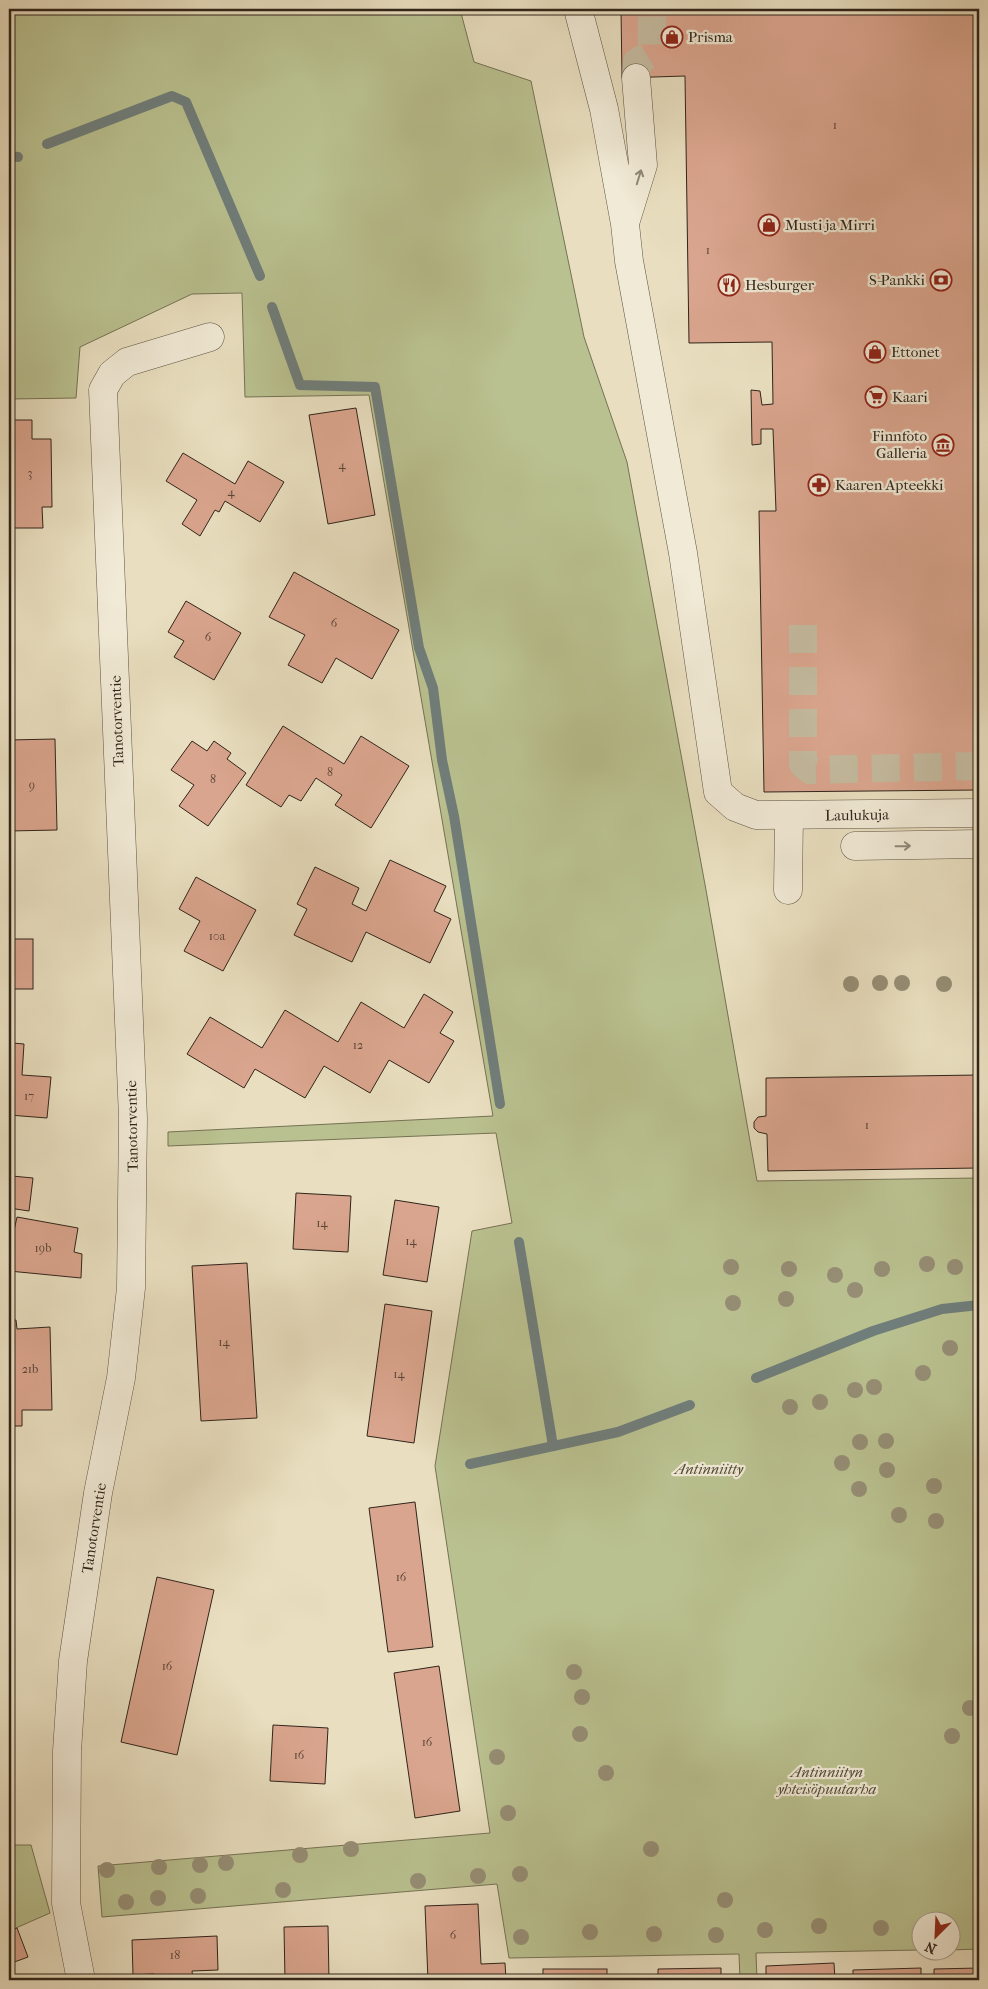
<svg xmlns="http://www.w3.org/2000/svg" width="988" height="1989" font-family="'IM FELL French Canon',serif">
	<style>
		.green { fill: #bac190; stroke: #757255 }
		.lines { fill: none; stroke-linecap: round; stroke-linejoin: round }
		.stream { stroke: #707e7b; stroke-width: 10 }
		.building { fill: #daa58e; stroke: #30241a }
		.minor-tunnel { stroke: #c4ba9f; stroke-width: 28; stroke-dasharray: 28 14; stroke-linecap: butt }
		.minor-casing { stroke: #5e5344; stroke-width: 29 }
		.minor { stroke: #f1ead6; stroke-width: 28 }
		.tree { fill: #968e75 }
		.oneway { stroke: #908778 }
		.labels { text-anchor: middle; dominant-baseline: central; stroke-width: 4.5; stroke-linejoin: round; paint-order: stroke }
		.number-label { font-size: 12px; fill: #5a4437 }
		.poi-label { font-size: 15px; fill: #30241a; stroke: #f1ead6; text-anchor: start }
		.street-label { font-size: 15px; fill: #30241a; stroke: #f1ead6 }
		.park-label { font-size: 15px; font-style: italic; fill: #524b38; stroke: #f1ead6 }
	</style>
	<rect width="100%" height="100%" fill="#e9dfc0"/>
	<filter id="stains"><feTurbulence type="fractalNoise" baseFrequency=".004" numOctaves="4"/><feColorMatrix values="0 0 0 0 .2 0 0 0 0 .09 0 0 0 0 .02 0 0 0 .5 -.17"/></filter>
	<radialGradient id="worn" r=".72"><stop offset=".6" stop-color="#630" stop-opacity="0"/><stop offset="1" stop-color="#630" stop-opacity=".3"/></radialGradient>
	<g class="green">
		<polygon points="9,9 460,9 474,62 531,81 584,337 627,462 706,890 757,1181 979,1178 979,1949 951,1950 950,1922 920,1922 920,1950 756,1953 757,1980 740,1980 739,1954 509,1958 497,1884 102,1917 98,1866 490,1833 435,1466 472,1231 512,1223 496,1133 168,1146 168,1132 493,1116 369,395 245,397 242,293 192,294 80,347 76,398 9,399"/>
		<polygon points="9,1845 31,1845 50,1913 9,1931"/>
	</g>
	<g class="lines">
		<g class="stream">
			<polyline points="47,144 172,96 186,102 260,276"/>
			<polyline points="9,156 18,157"/>
			<polyline points="272,307 300,385 375,387 419,648 433,688 442,760 454,816 500,1104"/>
			<polyline points="519,1242 553,1446"/>
			<polyline points="756,1378 873,1331 942,1309 979,1305"/>
			<polyline points="470,1464 618,1432 690,1405"/>
		</g>
	</g>
	<g class="building">
		<polygon points="621,9 979,9 979,790 764,792 759,511 776,511 773,429 761,429 761,444 752,445 751,390 760,391 762,405 773,404 772,342 689,343 685,76 622,78"/>
		<polygon points="356,408 375,515 328,524 309,415"/>
		<polygon points="9,420 32,420 32,439 51,439 52,507 42,507 43,528 9,528"/>
		<polygon points="183,453 235,484 248,461 284,482 260,522 225,501 219,512 215,510 200,536 182,524 197,500 166,481"/>
		<polygon points="294,572 399,630 372,679 336,658 322,683 288,665 305,635 269,617"/>
		<polygon points="186,601 241,633 214,680 174,657 184,641 168,632"/>
		<polygon points="283,726 344,764 361,736 409,766 371,828 335,805 342,795 316,778 301,801 289,795 281,807 246,785"/>
		<polygon points="55,739 57,830 9,831 9,740"/>
		<polygon points="192,741 207,751 214,741 231,753 227,759 246,773 208,826 179,806 194,785 171,770"/>
		<polygon points="390,860 446,886 434,911 451,919 430,963 366,932 352,962 294,935 307,909 297,904 315,867 359,888 352,904 366,911"/>
		<polygon points="196,877 256,910 223,971 184,951 200,921 179,909"/>
		<rect x="9" y="939" width="24" height="50"/>
		<polygon points="424,994 453,1012 440,1033 454,1041 429,1083 389,1060 370,1093 324,1066 305,1098 255,1069 244,1088 187,1054 210,1017 262,1048 285,1010 338,1042 361,1002 404,1028"/>
		<polygon points="12,1043 24,1044 22,1075 51,1077 47,1118 9,1115 9,1072"/>
		<polygon points="979,1075 979,1168 768,1171 767,1134 758,1132 754,1128 754,1122 758,1117 766,1116 766,1078"/>
		<polygon points="12,1176 33,1178 29,1211 9,1208"/>
		<polygon points="296,1193 351,1196 348,1252 293,1249"/>
		<polygon points="395,1200 439,1207 427,1282 383,1275"/>
		<polygon points="17,1217 78,1228 74,1252 82,1254 81,1278 9,1271 11,1244"/>
		<polygon points="247,1263 257,1418 201,1421 192,1266"/>
		<polygon points="385,1304 432,1311 414,1443 367,1436"/>
		<polygon points="9,1320 16,1320 17,1329 50,1327 52,1410 22,1410 22,1426 9,1426"/>
		<polygon points="415,1502 433,1647 388,1652 369,1508"/>
		<polygon points="157,1577 214,1590 177,1755 121,1742"/>
		<polygon points="439,1666 460,1811 415,1818 394,1673"/>
		<polygon points="273,1725 328,1728 325,1784 270,1781"/>
		<polygon points="478,1904 481,1964 505,1963 506,1980 428,1980 425,1906"/>
		<polygon points="328,1926 329,1980 285,1980 284,1927"/>
		<polygon points="17,1928 28,1957 9,1964 9,1931"/>
		<polygon points="217,1936 218,1970 192,1971 193,1980 154,1980 154,1974 133,1975 132,1940"/>
		<polygon points="834,1963 835,1980 766,1980 766,1966"/>
		<polygon points="721,1968 721,1980 658,1980 658,1969"/>
		<polygon points="921,1968 921,1980 853,1980 853,1970"/>
		<polygon points="979,1968 979,1980 934,1980 934,1969"/>
		<rect x="543" y="1969" width="64" height="11"/>
	</g>
	<g class="lines">
		<g class="minor-tunnel">
			<polyline points="636,78 637,62 652,53 652,9"/>
			<polyline points="803,625 803,764 810,770 979,766"/>
		</g>
		<g class="minor-casing">
			<g id="minor">
				<polyline points="578,9 604,109 625,224 629,261 683,553 718,792 735,807 756,815 979,813"/>
				<polyline points="626,220 643,165 636,78"/>
				<polyline points="855,846 979,844"/>
				<polyline points="788,890 789,816"/>
				<polyline points="81,1980 66,1903 67,1751 73,1661 98,1493 121,1378 131,1288 133,1118 103,390 112,374 127,362 210,337"/>
			</g>
		</g>
		<use href="#minor" class="minor"/>
	</g>
	<g class="tree">
		<circle cx="880" cy="983" r="8"/>
		<circle cx="902" cy="983" r="8"/>
		<circle cx="851" cy="984" r="8"/>
		<circle cx="944" cy="984" r="8"/>
		<circle cx="927" cy="1264" r="8"/>
		<circle cx="731" cy="1267" r="8"/>
		<circle cx="955" cy="1267" r="8"/>
		<circle cx="789" cy="1269" r="8"/>
		<circle cx="882" cy="1269" r="8"/>
		<circle cx="835" cy="1275" r="8"/>
		<circle cx="855" cy="1290" r="8"/>
		<circle cx="786" cy="1299" r="8"/>
		<circle cx="733" cy="1303" r="8"/>
		<circle cx="950" cy="1348" r="8"/>
		<circle cx="923" cy="1373" r="8"/>
		<circle cx="874" cy="1387" r="8"/>
		<circle cx="855" cy="1390" r="8"/>
		<circle cx="820" cy="1402" r="8"/>
		<circle cx="790" cy="1407" r="8"/>
		<circle cx="886" cy="1441" r="8"/>
		<circle cx="860" cy="1442" r="8"/>
		<circle cx="842" cy="1463" r="8"/>
		<circle cx="887" cy="1470" r="8"/>
		<circle cx="934" cy="1486" r="8"/>
		<circle cx="859" cy="1489" r="8"/>
		<circle cx="899" cy="1515" r="8"/>
		<circle cx="936" cy="1521" r="8"/>
		<circle cx="574" cy="1672" r="8"/>
		<circle cx="582" cy="1697" r="8"/>
		<circle cx="970" cy="1708" r="8"/>
		<circle cx="580" cy="1734" r="8"/>
		<circle cx="952" cy="1736" r="8"/>
		<circle cx="497" cy="1757" r="8"/>
		<circle cx="606" cy="1773" r="8"/>
		<circle cx="508" cy="1813" r="8"/>
		<circle cx="351" cy="1849" r="8"/>
		<circle cx="651" cy="1849" r="8"/>
		<circle cx="300" cy="1855" r="8"/>
		<circle cx="226" cy="1863" r="8"/>
		<circle cx="200" cy="1865" r="8"/>
		<circle cx="159" cy="1867" r="8"/>
		<circle cx="107" cy="1870" r="8"/>
		<circle cx="520" cy="1874" r="8"/>
		<circle cx="478" cy="1876" r="8"/>
		<circle cx="418" cy="1881" r="8"/>
		<circle cx="283" cy="1890" r="8"/>
		<circle cx="198" cy="1896" r="8"/>
		<circle cx="158" cy="1898" r="8"/>
		<circle cx="725" cy="1900" r="8"/>
		<circle cx="126" cy="1902" r="8"/>
		<circle cx="819" cy="1926" r="8"/>
		<circle cx="881" cy="1928" r="8"/>
		<circle cx="765" cy="1930" r="8"/>
		<circle cx="590" cy="1932" r="8"/>
		<circle cx="654" cy="1934" r="8"/>
		<circle cx="716" cy="1935" r="8"/>
		<circle cx="521" cy="1937" r="8"/>
	</g>
	<defs><path id="oneway-shaft" d="M-6 0H5M1.5-3L5.5 0L1.5 3" fill="none" stroke-width="1.6" stroke-linecap="round" stroke-linejoin="round" transform="scale(1.25)"/></defs>
	<g class="oneway">
		<use href="#oneway-shaft" transform="translate(639 177) rotate(-73)"/>
		<use href="#oneway-shaft" transform="translate(903 846) rotate(-1)"/>
	</g>
	<defs>
		<g id="shop-ring" transform="scale(1.125)"><circle r="9.5" fill="#f1ead6" stroke="#8f2418" stroke-width="1.5"/><path d="M-5-2.5h2.3a2.7 3.5 0 0 1 5.4 0H5L5.5 6h-11ZM-1.5-2.5h3a1.5 2.3 0 0 0-3 0Z" fill="#8f2418"/></g>
		<g id="bank-ring" transform="scale(1.125)"><circle r="9.5" fill="#f1ead6" stroke="#8f2418" stroke-width="1.5"/><path d="M-6-4H6V4H-6ZM0-2.3a2.3 2.3 0 1 0 0 4.6a2.3 2.3 0 1 0 0-4.6Z" fill="#8f2418"/></g>
		<g id="restaurant-ring" transform="scale(1.125)"><circle r="9.5" fill="#f1ead6" stroke="#8f2418" stroke-width="1.5"/><path d="M-5-6h1v4h1v-4h1v4h1v-4h1v5L-1.5 .5V6h-2V.5L-5-1ZM5-6V6H3V1.5H1.5Q1.5-4 5-6Z" fill="#8f2418"/></g>
		<g id="supermarket-ring" transform="scale(1.125)"><circle r="9.5" fill="#f1ead6" stroke="#8f2418" stroke-width="1.5"/><path d="M-6-5.5h2.5l.6 2H6L4.5 2H-2.5L-4.4-4H-6ZM-1.5 3.2a1.3 1.3 0 1 0 .1 0ZM3 3.2a1.3 1.3 0 1 0 .1 0Z" fill="#8f2418"/></g>
		<g id="museum-ring" transform="scale(1.125)"><circle r="9.5" fill="#f1ead6" stroke="#8f2418" stroke-width="1.5"/><path d="M0-6L6-3V-2H-6V-3ZM-5-1h2V3h-2ZM-1-1h2V3h-2ZM3-1h2V3H3ZM-6 4H6V6H-6Z" fill="#8f2418"/></g>
		<g id="pharmacy-ring" transform="scale(1.125)"><circle r="9.5" fill="#f1ead6" stroke="#8f2418" stroke-width="1.5"/><path d="M-2-6h4v4h4v4h-4v4h-4v-4h-4v-4h4Z" fill="#8f2418"/></g>
	</defs>
	<g fill-rule="evenodd">
		<use href="#shop-ring" x="672" y="37"/>
		<use href="#shop-ring" x="769" y="225"/>
		<use href="#bank-ring" x="941" y="280"/>
		<use href="#restaurant-ring" x="729" y="285"/>
		<use href="#shop-ring" x="875" y="352"/>
		<use href="#supermarket-ring" x="876" y="397"/>
		<use href="#museum-ring" x="943" y="445"/>
		<use href="#pharmacy-ring" x="819" y="485"/>
	</g>
	<g class="labels">
		<g class="number-label">
			<text x="835" y="125">1</text>
			<text x="708" y="250">1</text>
			<text x="342" y="465">4</text>
			<text x="30" y="473">3</text>
			<text x="231" y="492">4</text>
			<text x="334" y="623">6</text>
			<text x="208" y="637">6</text>
			<text x="330" y="772">8</text>
			<text x="213" y="779">8</text>
			<text x="32" y="785">9</text>
			<text x="217" y="936">10a</text>
			<text x="358" y="1045">12</text>
			<text x="29" y="1096">17</text>
			<text x="867" y="1125">1</text>
			<text x="322" y="1223">14</text>
			<text x="411" y="1241">14</text>
			<text x="43" y="1248">19b</text>
			<text x="224" y="1342">14</text>
			<text x="30" y="1369">21b</text>
			<text x="399" y="1374">14</text>
			<text x="401" y="1577">16</text>
			<text x="167" y="1666">16</text>
			<text x="427" y="1742">16</text>
			<text x="299" y="1755">16</text>
			<text x="453" y="1935">6</text>
			<text x="175" y="1955">18</text>
		</g>
		<g class="poi-label">
			<text x="688" y="37">Prisma</text>
			<text x="785" y="225">Musti ja Mirri</text>
			<text x="925" y="280" text-anchor="end">S-Pankki</text>
			<text x="745" y="285">Hesburger</text>
			<text x="891" y="352">Ettonet</text>
			<text x="892" y="397">Kaari</text>
			<text x="927" y="436" text-anchor="end">Finnfoto<tspan x="927" dy="17">Galleria</tspan></text>
			<text x="835" y="485">Kaaren Apteekki</text>
		</g>
		<g class="street-label">
			<text transform="translate(117 721) rotate(-92)">Tanotorventie</text>
			<text transform="translate(857 815) rotate(-1)">Laulukuja</text>
			<text transform="translate(132 1126) rotate(-91)">Tanotorventie</text>
			<text transform="translate(94 1528) rotate(-81)">Tanotorventie</text>
		</g>
		<g class="park-label">
			<text x="709" y="1469">Antinniitty</text>
			<text x="827" y="1772">Antinniityn<tspan x="827" dy="17">yhteisöpuutarha</tspan></text>
		</g>
	</g>
	<rect width="988" height="1989" fill="none" stroke="#e9dfc0" stroke-width="30"/>
	<rect x="10" y="10" width="968" height="1969" fill="none" stroke="#30241a" stroke-width="2.5"/>
	<rect x="15" y="15" width="958" height="1959" fill="none" stroke="#30241a"/>
	<g transform="translate(936 1936) rotate(204)"><circle r="24" fill="#f1ead6" stroke="#a49b8b"/>
	<path d="M0-4L9 19L0 12L-9 19Z" fill="#8f2418"/>
	<text y="-8" font-size="14" font-weight="bold" text-anchor="middle" fill="#30241a">N</text>
	</g>
	<rect width="100%" height="100%" filter="url(#stains)"/>
	<rect width="100%" height="100%" fill="url(#worn)"/>
</svg>
